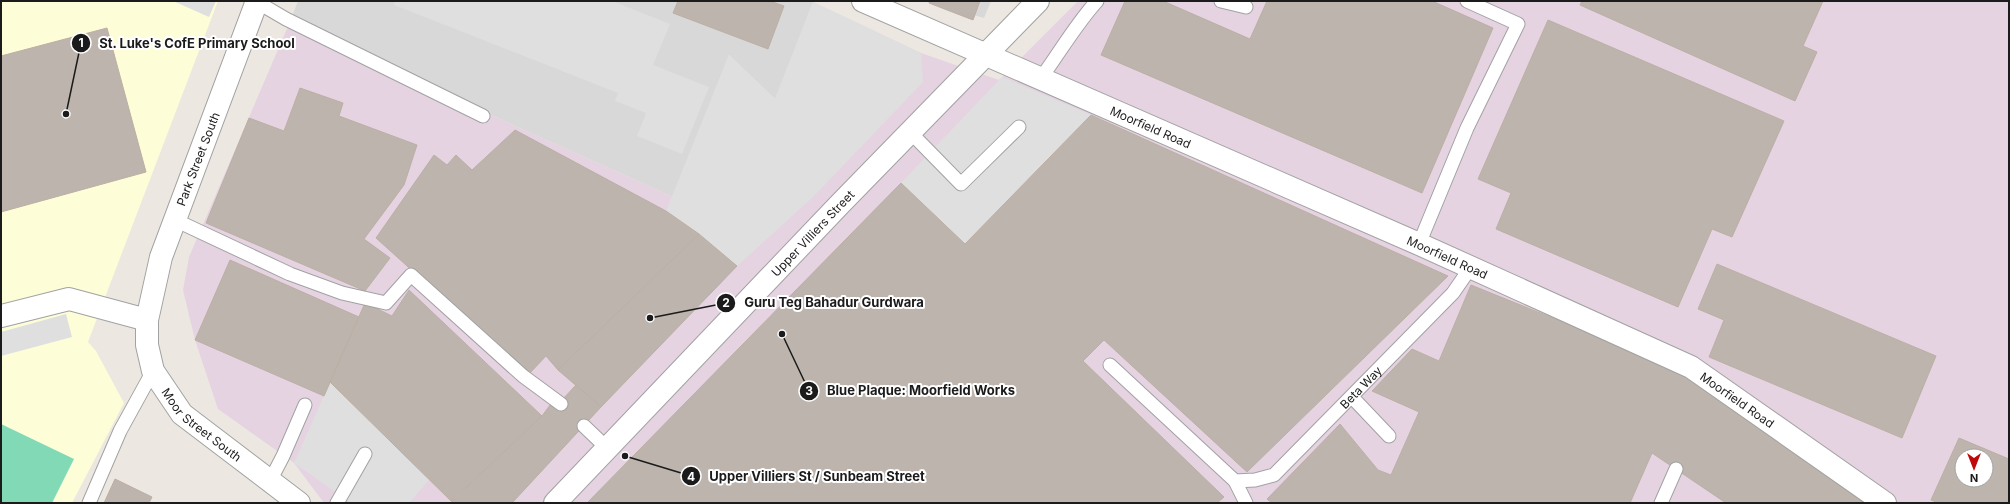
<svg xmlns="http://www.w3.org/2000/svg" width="2010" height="504" font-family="Inter,sans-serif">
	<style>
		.residential { fill: #d9d8d8 }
		.industrial { fill: #e5d3e2; fill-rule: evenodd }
		.education { fill: #fdfdd8 }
		.pitch { fill: #81d9b6 }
		.parking { fill: #dfdfdf }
		.building { fill: #bcb4ad; stroke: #bdafa4; fill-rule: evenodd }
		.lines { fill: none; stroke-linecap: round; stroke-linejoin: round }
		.service-casing { stroke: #a2a2a2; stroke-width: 15 }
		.minor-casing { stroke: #a2a2a2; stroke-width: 24 }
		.tertiary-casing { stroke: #a2a2a2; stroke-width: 24 }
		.service { stroke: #fff; stroke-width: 13 }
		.minor { stroke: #fff; stroke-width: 22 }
		.tertiary { stroke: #fff; stroke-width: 22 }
		.labels { text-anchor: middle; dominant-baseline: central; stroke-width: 4; stroke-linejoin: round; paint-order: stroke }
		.street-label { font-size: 12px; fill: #1b1b1b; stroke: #fff }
		.leader { fill: none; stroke: #1b1b1b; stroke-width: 1.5 }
		.callout-dot { fill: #1b1b1b; stroke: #fff; stroke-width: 1.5 }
		.mark-label { font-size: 12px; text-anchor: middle; font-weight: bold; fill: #fff }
		.callout-label { font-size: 13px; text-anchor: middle; font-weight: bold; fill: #1b1b1b; stroke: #fff; stroke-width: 4; stroke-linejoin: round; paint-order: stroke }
	</style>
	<rect width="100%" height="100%" fill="#ece8e1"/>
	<g class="residential">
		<polygon points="298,1 810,1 813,2 775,99 729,55 673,197 289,24"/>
		<polygon points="923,1 991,1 984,18"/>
	</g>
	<path class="industrial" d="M1078,1h931v502h-1685l-30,-40 -76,-54 -23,-69 -12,-50 6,-33 100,-233 384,173 102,-98 38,-97 108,51 78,27zM1962,456h24v24h-24z"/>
	<polygon class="education" points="1,1 218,1 88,342 96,351 124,403 72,503 1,503"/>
	<polygon class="pitch" points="1,424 74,459 52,503 1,503"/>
	<g class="parking">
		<polygon points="173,1 216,1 209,17"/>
		<polygon points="395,1 612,1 670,24 653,65 709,87 682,154 637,136 646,113 615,101 618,93 394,5"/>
		<polygon points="813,2 921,53 923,82 813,197 737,266 699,234 666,211 729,55 775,99"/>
		<polygon points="1002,77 1091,115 965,244 901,183"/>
		<polygon points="66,314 72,337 1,356 1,332"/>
		<polygon points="330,382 430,479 409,503 351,503 294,463"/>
	</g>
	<g class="building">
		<polygon points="678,1 770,1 784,6 768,49 673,13"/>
		<polygon points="930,1 980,1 973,20 929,3"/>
		<polygon points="1125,1 1163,1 1250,39 1267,1 1432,1 1493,28 1422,193 1101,55"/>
		<polygon points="1582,1 1823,1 1803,46 1817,52 1795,101 1580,5"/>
		<polygon points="1548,20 1784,121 1732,237 1712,229 1678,307 1496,229 1511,193 1478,179"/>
		<polygon points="107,28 146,172 1,212 1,56"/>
		<polygon points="300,88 343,103 339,116 417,145 404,185 364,239 390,258 365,291 206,223 249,118 284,131"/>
		<polygon points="1091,115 1448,276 1247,472 1104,340 1083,361 1224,497 1217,503 587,503 901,183 965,244"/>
		<polygon points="515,130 666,211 699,234 558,370 546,356 528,375 376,238 434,155 447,165 456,155 472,170"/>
		<polygon points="699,234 737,266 601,407 558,370"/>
		<polygon points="230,260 359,317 324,396 195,340"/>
		<polygon points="1717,264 1936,356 1902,438 1709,357 1724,320 1698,309"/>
		<polygon points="1471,285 1689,373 1874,503 1726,503 1652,453 1630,503 1272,503 1267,499 1340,424 1378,470 1391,475 1419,412 1372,391 1412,349 1439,361"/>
		<polygon points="409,290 542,416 451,501 330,382 365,303 392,316"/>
		<polygon points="576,385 601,407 512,503 450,503 542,416 553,401 562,400"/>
		<path d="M1959,438l50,21v44h-70l-8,-3zM1962,456h24v24h-24z"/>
		<polygon points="115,479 152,497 149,503 104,503"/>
	</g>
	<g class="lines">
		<g class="service-casing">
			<g id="service">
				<polyline points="1221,1 1246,7"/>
				<polyline points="257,2 286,19 483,116"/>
				<path d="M1041,78c19,-26 35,-54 56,-77"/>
				<polyline points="911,133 961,184 1019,127"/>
				<polyline points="175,220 290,274 342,293 386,303 411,275 523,376 561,404"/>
				<polyline points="1419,244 1467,128 1518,24 1467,1"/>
				<polyline points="1110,365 1235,481 1246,503"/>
				<polyline points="1352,397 1389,436"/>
				<polyline points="584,426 608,449"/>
				<polyline points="270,481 283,456 305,405"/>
				<path id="s1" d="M1235,481l20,-1 19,-5 179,-182 18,-26"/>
				<polyline points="89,503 120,431 153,371"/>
				<polyline points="337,503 365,454"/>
				<polyline points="1661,503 1676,469"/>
			</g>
		</g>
		<g class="minor-casing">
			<g id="minor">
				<path id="s2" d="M257,1l-96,256 -14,63v25l6,26 29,43 117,89"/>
				<path id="s3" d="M863,1l556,243 272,123 194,136"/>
				<polyline points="1,316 69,299 147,320"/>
			</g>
		</g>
		<g class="tertiary-casing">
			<g id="tertiary">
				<path id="s4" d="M555,503l285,-299 198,-203"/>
			</g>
		</g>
		<use href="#service" class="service"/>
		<use href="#minor" class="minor"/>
		<use href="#tertiary" class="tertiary"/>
	</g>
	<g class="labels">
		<g class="street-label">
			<text stroke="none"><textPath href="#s3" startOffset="314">Moorfield Road</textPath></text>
			<text transform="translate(198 159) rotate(-69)">Park Street South</text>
			<text stroke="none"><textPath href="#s4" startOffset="373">Upper Villiers Street</textPath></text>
			<text stroke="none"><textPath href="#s3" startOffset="638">Moorfield Road</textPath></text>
			<text stroke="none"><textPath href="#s1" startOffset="163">Beta Way</textPath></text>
			<text stroke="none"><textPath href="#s3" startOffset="962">Moorfield Road</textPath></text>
			<text stroke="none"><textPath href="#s2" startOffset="463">Moor Street South</textPath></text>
		</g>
	</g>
	<path class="leader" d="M66 114L81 43M650 318L726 303M782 334L809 391M625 456L691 476"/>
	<g class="callout-dot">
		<circle cx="66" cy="114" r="4"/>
		<circle cx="650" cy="318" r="4"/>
		<circle cx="782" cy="334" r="4"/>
		<circle cx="625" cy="456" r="4"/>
		<circle cx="81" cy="43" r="10"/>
		<circle cx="726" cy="303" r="10"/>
		<circle cx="809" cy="391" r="10"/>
		<circle cx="691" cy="476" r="10"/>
	</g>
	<g class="mark-label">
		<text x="81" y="47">1</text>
		<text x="726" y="307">2</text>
		<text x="809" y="395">3</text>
		<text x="691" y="481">4</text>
	</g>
	<g class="callout-label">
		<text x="197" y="48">St. Luke's CofE Primary School</text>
		<text x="834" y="307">Guru Teg Bahadur Gurdwara</text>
		<text x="921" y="395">Blue Plaque: Moorfield Works</text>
		<text x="817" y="481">Upper Villiers St / Sunbeam Street</text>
	</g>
	<rect width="2010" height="504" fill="none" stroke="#1b1b1b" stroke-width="4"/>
	<g transform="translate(1974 468) rotate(180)"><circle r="19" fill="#ffffff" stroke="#a4a4a4"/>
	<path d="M0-3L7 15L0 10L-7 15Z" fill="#be080a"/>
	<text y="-6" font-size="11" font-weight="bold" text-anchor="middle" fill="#1b1b1b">N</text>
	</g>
</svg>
